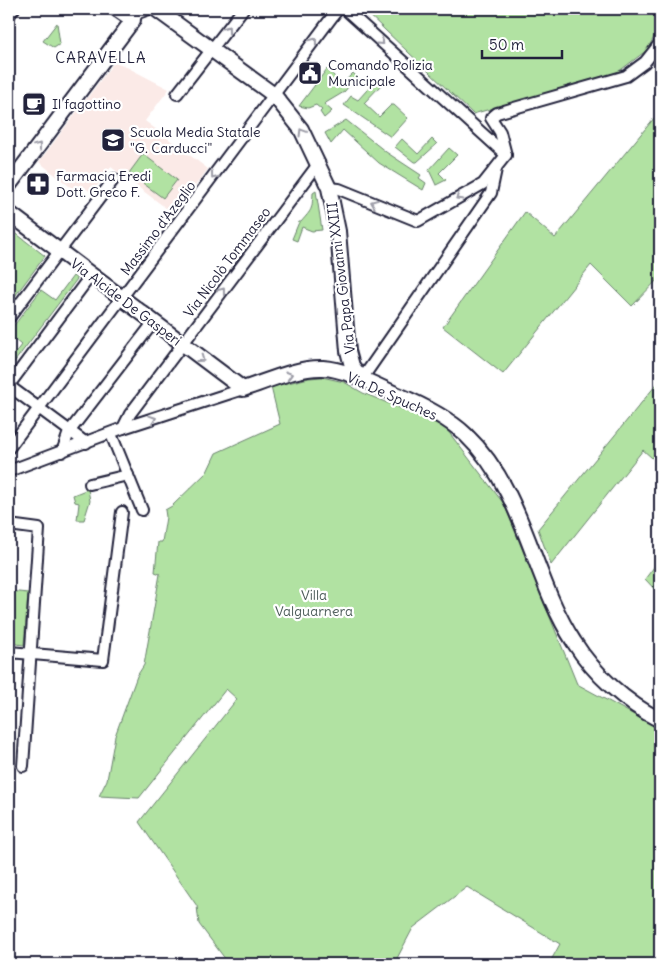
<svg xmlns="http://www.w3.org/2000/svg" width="669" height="973" font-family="Delius,sans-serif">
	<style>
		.built { fill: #fbeae7 }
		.green { fill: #b1e2a2; stroke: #6a826e }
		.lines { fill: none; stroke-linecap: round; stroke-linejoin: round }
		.street-casing { stroke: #22223b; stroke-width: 14 }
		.secondary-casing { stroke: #22223b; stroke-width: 18 }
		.street { stroke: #fff; stroke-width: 10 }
		.secondary { stroke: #fff; stroke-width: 14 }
		.oneway { stroke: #9c9ca7 }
		.labels { text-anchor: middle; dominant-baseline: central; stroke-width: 4.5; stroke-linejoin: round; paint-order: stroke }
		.poi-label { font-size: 14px; fill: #22223b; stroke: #fff; text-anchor: start }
		.street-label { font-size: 14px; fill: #22223b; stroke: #fff }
		.park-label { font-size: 14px; fill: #4d5c5a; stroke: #fff }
		.neighbourhood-label { font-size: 15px; letter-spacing: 1px; fill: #22223b; stroke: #fff }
	</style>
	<rect width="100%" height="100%" fill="#fff"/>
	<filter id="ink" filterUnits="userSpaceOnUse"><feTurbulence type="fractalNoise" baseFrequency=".02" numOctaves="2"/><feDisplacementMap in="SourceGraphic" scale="10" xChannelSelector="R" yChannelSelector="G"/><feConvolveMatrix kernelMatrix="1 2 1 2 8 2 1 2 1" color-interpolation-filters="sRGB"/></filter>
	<g filter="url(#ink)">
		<polygon class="built" points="115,61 169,89 145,121 208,169 174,214 111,167 92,193 84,187 79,194 39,162"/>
		<g class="green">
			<polygon points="363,9 660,9 660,26 647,50 618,72 473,114"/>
			<polygon points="57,23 60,44 54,48 43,41"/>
			<polygon points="327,69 342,84 353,73 357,77 344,92 324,104 332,111 324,118 320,112 322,110 316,105 308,108 299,106"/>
			<polygon points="376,80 381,85 364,103 379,117 391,105 394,105 408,118 391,137 344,105 351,96 358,100"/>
			<polygon points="660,111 660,277 632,306 591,265 503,374 443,327 525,212 555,238"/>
			<polygon points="346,120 386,152 421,175 419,178 426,183 423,190 379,163 343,130 331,144 325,133"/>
			<polygon points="402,139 418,154 432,139 437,144 417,162 414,162 395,147"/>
			<polygon points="449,148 457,155 439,173 446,180 436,185 429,170"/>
			<polygon points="143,154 177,180 163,198 129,173"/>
			<path d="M316,191l6,39 -10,1 -10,-4 -5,14 -5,-2 7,-17h2c11,-13 11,-11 12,-29z"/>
			<polygon points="9,228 45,256 12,300 9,298"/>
			<polygon points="73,276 77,279 9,369 9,361 21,345 9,335 9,332 41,290 55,300"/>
			<polygon points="322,377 344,382 363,393 444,426 504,504 577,684 660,729 660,964 549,964 560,944 467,887 413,928 394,964 229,964 199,924 197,906 139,822 237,699 226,689 139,798 99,796 107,780 115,736 137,676 144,665 160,574 155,572 158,542 162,542 166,517 165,510 172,506 207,472 216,453 280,424 271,387 309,378"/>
			<polygon points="660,380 660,465 643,450 551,565 538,529"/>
			<polygon points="88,489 90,501 84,520 77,520 79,503 75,502 73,495"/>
			<polygon points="660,559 660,595 645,579"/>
			<polygon points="9,591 28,593 24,645 9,643"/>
		</g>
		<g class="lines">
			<g class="street-casing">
				<g id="street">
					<polyline points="345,9 505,154"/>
					<polyline points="9,15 14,9"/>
					<polyline points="133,20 138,13 149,9"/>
					<polyline points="177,94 243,9"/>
					<polyline points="506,155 500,132 491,118 497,113 626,76 645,62 660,43"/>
					<polyline points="329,188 339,189 418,221 483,184 506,155"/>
					<polyline points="9,318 114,179"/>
					<polyline points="362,379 491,193 496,169"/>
					<polyline points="9,385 91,275"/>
					<polyline points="9,386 86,443"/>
					<polyline points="123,428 130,414 319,163"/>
					<polyline points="111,434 142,510"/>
					<polyline points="9,448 338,9"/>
					<polyline points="62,452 69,432 153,323"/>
					<polyline points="9,471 123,428 243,389"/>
					<polyline points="90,484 128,475"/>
					<polyline points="9,525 39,529 23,766"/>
					<polyline points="9,652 103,660 122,512"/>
				</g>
			</g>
			<g class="secondary-casing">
				<g id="secondary">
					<polyline points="156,9 274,95 301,129 329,188 338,231 348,351 352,366 362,379"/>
					<polyline points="9,185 133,20 117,9"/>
					<path d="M9,213l234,176c25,-8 54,-22 80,-21 23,1 54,18 75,27 24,10 49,22 68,40 59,56 66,143 108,207 20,32 52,61 86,78"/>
				</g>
			</g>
			<use href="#street" class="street"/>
			<use href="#secondary" class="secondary"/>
		</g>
		<defs><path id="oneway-chevron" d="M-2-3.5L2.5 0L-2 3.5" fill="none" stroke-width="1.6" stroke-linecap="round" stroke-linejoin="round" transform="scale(1.25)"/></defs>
		<g class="oneway">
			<use href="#oneway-chevron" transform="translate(227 29) rotate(-54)"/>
			<use href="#oneway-chevron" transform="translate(314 41) rotate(-53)"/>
			<use href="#oneway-chevron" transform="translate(381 42) rotate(42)"/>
			<use href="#oneway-chevron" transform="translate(302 132) rotate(-121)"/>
			<use href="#oneway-chevron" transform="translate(38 146) rotate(-53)"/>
			<use href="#oneway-chevron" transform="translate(214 176) rotate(127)"/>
			<use href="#oneway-chevron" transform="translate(459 197) rotate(150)"/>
			<use href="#oneway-chevron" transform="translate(374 203) rotate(-158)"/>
			<use href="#oneway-chevron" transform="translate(222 291) rotate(-53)"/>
			<use href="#oneway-chevron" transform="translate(201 359) rotate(36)"/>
			<use href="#oneway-chevron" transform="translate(289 375) rotate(-16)"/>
			<use href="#oneway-chevron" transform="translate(153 419) rotate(-19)"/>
		</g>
	</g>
	<defs>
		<g id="civic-square" transform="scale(1.25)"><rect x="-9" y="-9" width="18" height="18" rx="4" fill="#22223b" stroke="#fff"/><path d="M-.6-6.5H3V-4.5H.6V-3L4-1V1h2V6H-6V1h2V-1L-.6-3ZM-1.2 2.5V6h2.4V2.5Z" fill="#fff"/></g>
		<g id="cafe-square" transform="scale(1.25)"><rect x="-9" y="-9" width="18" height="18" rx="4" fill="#22223b" stroke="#fff"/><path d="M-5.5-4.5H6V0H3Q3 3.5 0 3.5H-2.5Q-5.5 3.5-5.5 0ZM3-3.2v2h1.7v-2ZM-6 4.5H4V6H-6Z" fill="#fff"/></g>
		<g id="school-square" transform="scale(1.25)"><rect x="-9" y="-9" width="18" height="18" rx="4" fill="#22223b" stroke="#fff"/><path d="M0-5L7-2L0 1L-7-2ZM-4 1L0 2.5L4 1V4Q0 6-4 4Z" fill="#fff"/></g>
		<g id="pharmacy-square" transform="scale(1.25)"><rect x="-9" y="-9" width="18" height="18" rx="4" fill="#22223b" stroke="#fff"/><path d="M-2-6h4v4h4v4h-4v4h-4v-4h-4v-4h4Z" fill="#fff"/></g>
	</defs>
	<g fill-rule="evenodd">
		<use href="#civic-square" x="310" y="73"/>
		<use href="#cafe-square" x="34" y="104"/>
		<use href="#school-square" x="113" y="140"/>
		<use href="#pharmacy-square" x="38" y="184"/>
	</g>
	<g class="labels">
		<g class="poi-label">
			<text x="328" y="65">Comando Polizia<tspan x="328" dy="16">Municipale</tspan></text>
			<text x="52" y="104">Il fagottino</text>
			<text x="130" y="132">Scuola Media Statale<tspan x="130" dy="16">"G. Carducci"</tspan></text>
			<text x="56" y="176">Farmacia Eredi<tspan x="56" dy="16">Dott. Greco F.</tspan></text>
		</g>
		<g class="street-label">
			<text transform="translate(158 228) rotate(-53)">Massimo d'Azeglio</text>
			<text transform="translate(227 262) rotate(-53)">Via Nicolò Tommaseo</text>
			<text transform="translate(341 278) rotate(-97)">Via Papa Giovanni XXIII</text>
			<text transform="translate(126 302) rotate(37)">Via Alcide De Gasperi</text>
			<text transform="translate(392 396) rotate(24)">Via De Spuches</text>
		</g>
		<g class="park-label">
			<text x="314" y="595">Villa<tspan x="314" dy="16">Valguarnera</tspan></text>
		</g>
		<g class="neighbourhood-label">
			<text x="101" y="57">CARAVELLA</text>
		</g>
	</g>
	<rect width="669" height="973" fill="none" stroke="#fff" stroke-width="30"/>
	<rect x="15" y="15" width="639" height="943" fill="none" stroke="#22223b" stroke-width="2" filter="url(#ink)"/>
	<path d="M482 50v8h80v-8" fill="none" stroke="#22223b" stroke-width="2.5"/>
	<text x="489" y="50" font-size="15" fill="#22223b" stroke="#ffffff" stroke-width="4" paint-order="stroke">50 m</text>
</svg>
